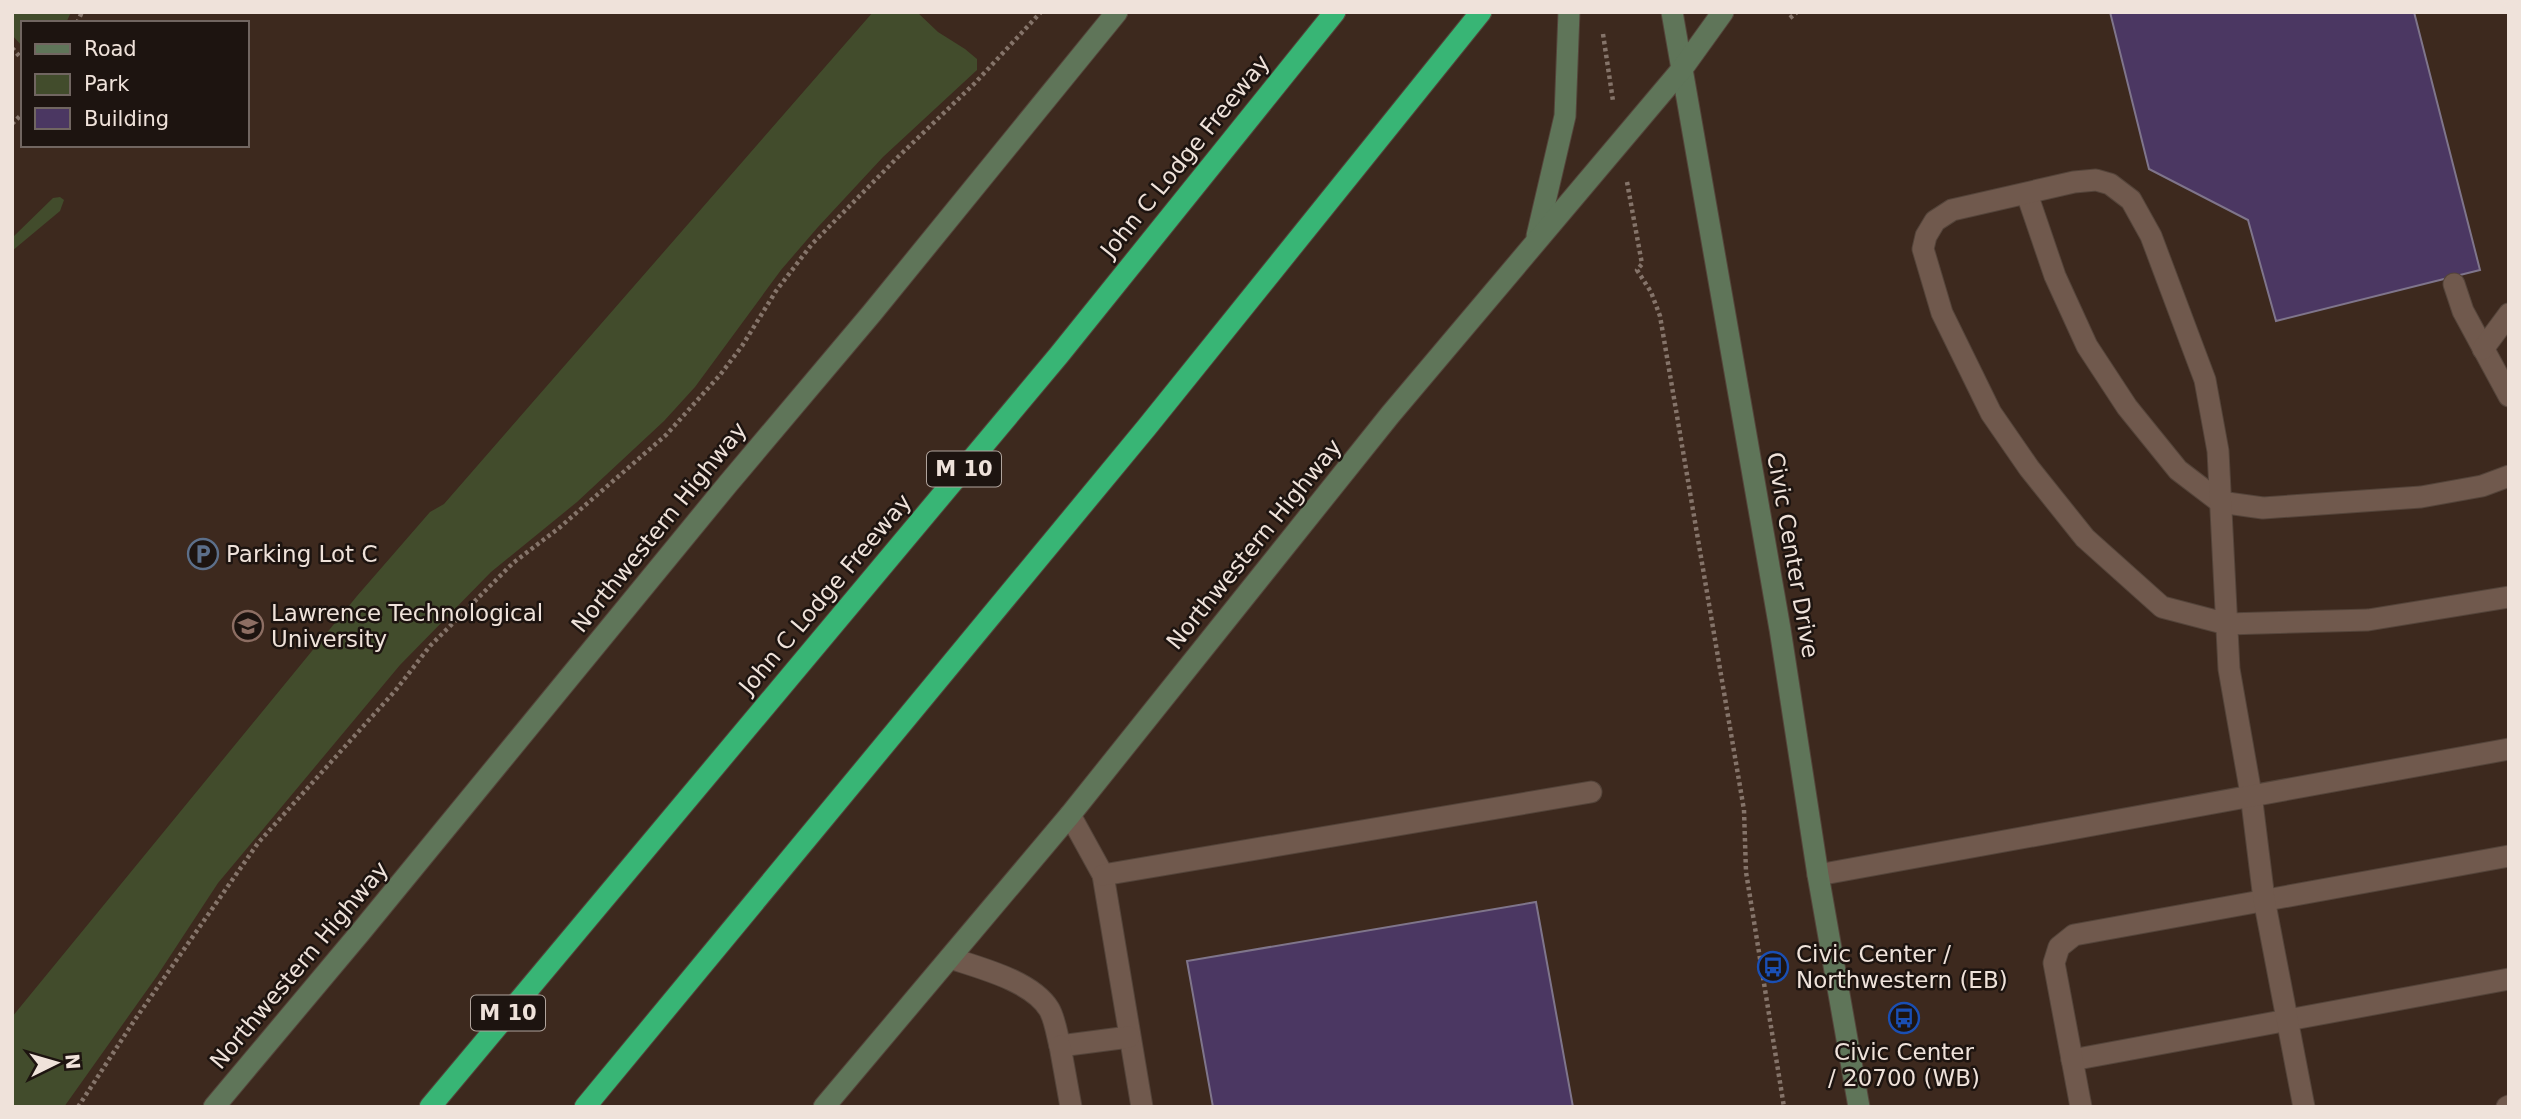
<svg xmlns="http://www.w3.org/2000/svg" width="2521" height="1119" font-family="'DejaVu Sans',sans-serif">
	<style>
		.green { fill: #424c2c }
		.building { fill: #4b3762; stroke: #7f758b; stroke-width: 2 }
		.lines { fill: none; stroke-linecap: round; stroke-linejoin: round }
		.lane-casing { stroke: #54443a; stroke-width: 23 }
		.street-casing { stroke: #54443a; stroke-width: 23 }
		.secondary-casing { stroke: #54443a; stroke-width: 23 }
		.highway-casing { stroke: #54443a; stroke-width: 23 }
		.path { stroke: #85746a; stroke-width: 4.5; stroke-dasharray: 3.5 3.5; stroke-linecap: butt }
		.lane { stroke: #70594d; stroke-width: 21 }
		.street { stroke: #70594d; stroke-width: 21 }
		.secondary { stroke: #5f7559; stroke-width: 21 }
		.highway { stroke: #38b575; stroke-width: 21 }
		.labels { text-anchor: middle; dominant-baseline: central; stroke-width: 5; stroke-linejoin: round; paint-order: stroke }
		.shield { fill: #1d1410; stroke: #b0a49d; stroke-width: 2 }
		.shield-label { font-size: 21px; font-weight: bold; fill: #efe2da }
		.street-label { font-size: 23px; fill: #efe2da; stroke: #1d1410 }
		.poi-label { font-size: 23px; fill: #efe2da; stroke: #1d1410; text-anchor: start }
	</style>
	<rect width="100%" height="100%" fill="#3d291e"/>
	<g class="green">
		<polygon points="12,12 71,12 66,23 23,23 23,47 12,35"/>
		<polygon points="873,12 917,12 938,32 965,49 977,59 977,70 883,157 818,227 781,270 695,387 664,421 577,502 491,572 400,665 218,883 157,976 64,1107 12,1107 12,1017 357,596 430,512 444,504"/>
		<polygon points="60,197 64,200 60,211 12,251 12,238 53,198"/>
	</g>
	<g class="building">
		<polygon points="2110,12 2414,12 2480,270 2276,321 2248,220 2149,169"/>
		<polygon points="1536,902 1573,1107 1213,1107 1187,961"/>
	</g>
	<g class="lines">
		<g class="lane-casing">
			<g id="lane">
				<polyline points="2027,194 2055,276 2087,346 2127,407 2178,470 2220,502 2263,508 2421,497 2482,486 2509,476"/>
				<polyline points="2454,284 2463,311 2509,396"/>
				<polyline points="2483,349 2509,314"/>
				<polyline points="1070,815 1103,875 1142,1107"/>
				<polyline points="1103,875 1591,792"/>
				<path d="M950,958c30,10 82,23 99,51 6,10 8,26 11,37l69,-9"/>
				<polyline points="1060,1046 1071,1107"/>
				<polyline points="2072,1060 2509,979"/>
				<polyline points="2081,1107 2054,963 2059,947 2074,935 2509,856"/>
				<polyline points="2304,1107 2264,899 2251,794 2229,669 2218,451 2205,380 2151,236 2131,200 2110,184 2096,180 2074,182 1952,210 1935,221 1926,236 1923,249 1942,313 1991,413 2029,468 2085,538 2162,607 2227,624 2368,620 2509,597"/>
				<polyline points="2507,1107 2509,1106"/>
			</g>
		</g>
		<g class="street-casing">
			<polyline id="street" points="1818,875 2509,749"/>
		</g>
		<g class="secondary-casing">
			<g id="secondary">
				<polyline points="1672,12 1780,629 1818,875 1859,1107"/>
				<polyline points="1537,236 1565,116 1569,12"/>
				<polyline points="214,1107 359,934 727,485 872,313 1117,12"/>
				<polyline points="824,1107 1070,815 1390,415 1682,69 1723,12"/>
			</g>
		</g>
		<g class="highway-casing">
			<g id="highway">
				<polyline points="430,1107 1059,355 1335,12"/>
				<polyline points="585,1107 1147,427 1481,12"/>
			</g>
		</g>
		<g class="path">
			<polyline points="1790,18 1797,12"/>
			<polyline points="77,23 82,12"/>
			<polyline points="1603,34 1613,101"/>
			<polyline points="12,48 23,60"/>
			<polyline points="12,124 23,113"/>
			<polyline points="1627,182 1642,264 1637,270 1651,292 1660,316 1744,810 1746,872 1784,1107"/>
			<polyline points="78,1107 134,1021 258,843 395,691 430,646 513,563 559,528 666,435 720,375 742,346 776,291 812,244 898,157 975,83 1041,12"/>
		</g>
		<use href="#lane" class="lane"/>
		<use href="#street" class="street"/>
		<use href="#secondary" class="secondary"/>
		<use href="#highway" class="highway"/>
	</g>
	<defs>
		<g id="parking-ring" transform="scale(1.575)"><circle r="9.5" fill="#1d1410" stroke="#5c6f8a" stroke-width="1.5"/><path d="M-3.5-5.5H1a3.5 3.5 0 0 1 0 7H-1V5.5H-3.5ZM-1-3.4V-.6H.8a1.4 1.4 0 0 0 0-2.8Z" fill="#5c6f8a"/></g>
		<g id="university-ring" transform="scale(1.575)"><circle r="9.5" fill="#1d1410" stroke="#8d6e63" stroke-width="1.5"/><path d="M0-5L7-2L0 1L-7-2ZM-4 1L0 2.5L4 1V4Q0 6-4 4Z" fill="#8d6e63"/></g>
		<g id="bus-ring" transform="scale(1.575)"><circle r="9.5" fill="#1d1410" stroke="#1a4fb4" stroke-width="1.5"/><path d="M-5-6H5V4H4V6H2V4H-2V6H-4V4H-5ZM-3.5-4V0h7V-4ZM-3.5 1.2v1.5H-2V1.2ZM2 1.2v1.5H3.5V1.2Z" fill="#1a4fb4"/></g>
	</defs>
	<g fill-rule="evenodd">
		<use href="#parking-ring" x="203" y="554"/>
		<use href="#university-ring" x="248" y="626"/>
		<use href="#bus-ring" x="1773" y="967"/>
		<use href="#bus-ring" x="1904" y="1018"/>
	</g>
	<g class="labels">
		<g class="shield">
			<rect x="927" y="451.5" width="74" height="35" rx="5"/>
			<rect x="471" y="995.5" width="74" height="35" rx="5"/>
		</g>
		<g class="shield-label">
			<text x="964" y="469">M 10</text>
			<text x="508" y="1013">M 10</text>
		</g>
		<g class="street-label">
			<text transform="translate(1185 156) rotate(-51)">John C Lodge Freeway</text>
			<text transform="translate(659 527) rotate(-51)">Northwestern Highway</text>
			<text transform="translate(1254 544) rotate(-51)">Northwestern Highway</text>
			<text transform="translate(1793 555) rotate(80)">Civic Center Drive</text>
			<text transform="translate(825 594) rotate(-50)">John C Lodge Freeway</text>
			<text transform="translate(299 965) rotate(-50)">Northwestern Highway</text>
		</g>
		<g class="poi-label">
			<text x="226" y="554">Parking Lot C</text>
			<text x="271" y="613">Lawrence Technological<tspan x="271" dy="26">University</tspan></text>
			<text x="1796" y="954">Civic Center /<tspan x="1796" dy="26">Northwestern (EB)</tspan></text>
			<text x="1904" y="1052" text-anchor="middle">Civic Center<tspan x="1904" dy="26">/ 20700 (WB)</tspan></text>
		</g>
	</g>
	<rect width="2521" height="1119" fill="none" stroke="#efe2da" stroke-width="28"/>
	<rect x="21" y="21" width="228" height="126" fill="#1d1410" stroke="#716661" stroke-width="2"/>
	<rect x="35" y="44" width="35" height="10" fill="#5f7559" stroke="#716661" stroke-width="2"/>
	<text x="84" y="56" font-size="21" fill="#efe2da">Road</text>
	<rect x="35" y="74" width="35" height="21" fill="#424c2c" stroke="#716661" stroke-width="2"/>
	<text x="84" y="91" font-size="21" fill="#efe2da">Park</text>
	<rect x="35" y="108" width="35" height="21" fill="#4b3762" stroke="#716661" stroke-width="2"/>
	<text x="84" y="126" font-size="21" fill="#efe2da">Building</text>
	<g transform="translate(56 1063) rotate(85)" stroke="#1d1410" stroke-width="5" paint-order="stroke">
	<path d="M0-5L12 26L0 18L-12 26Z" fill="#efe2da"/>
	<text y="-10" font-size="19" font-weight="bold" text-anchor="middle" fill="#efe2da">N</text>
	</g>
</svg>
